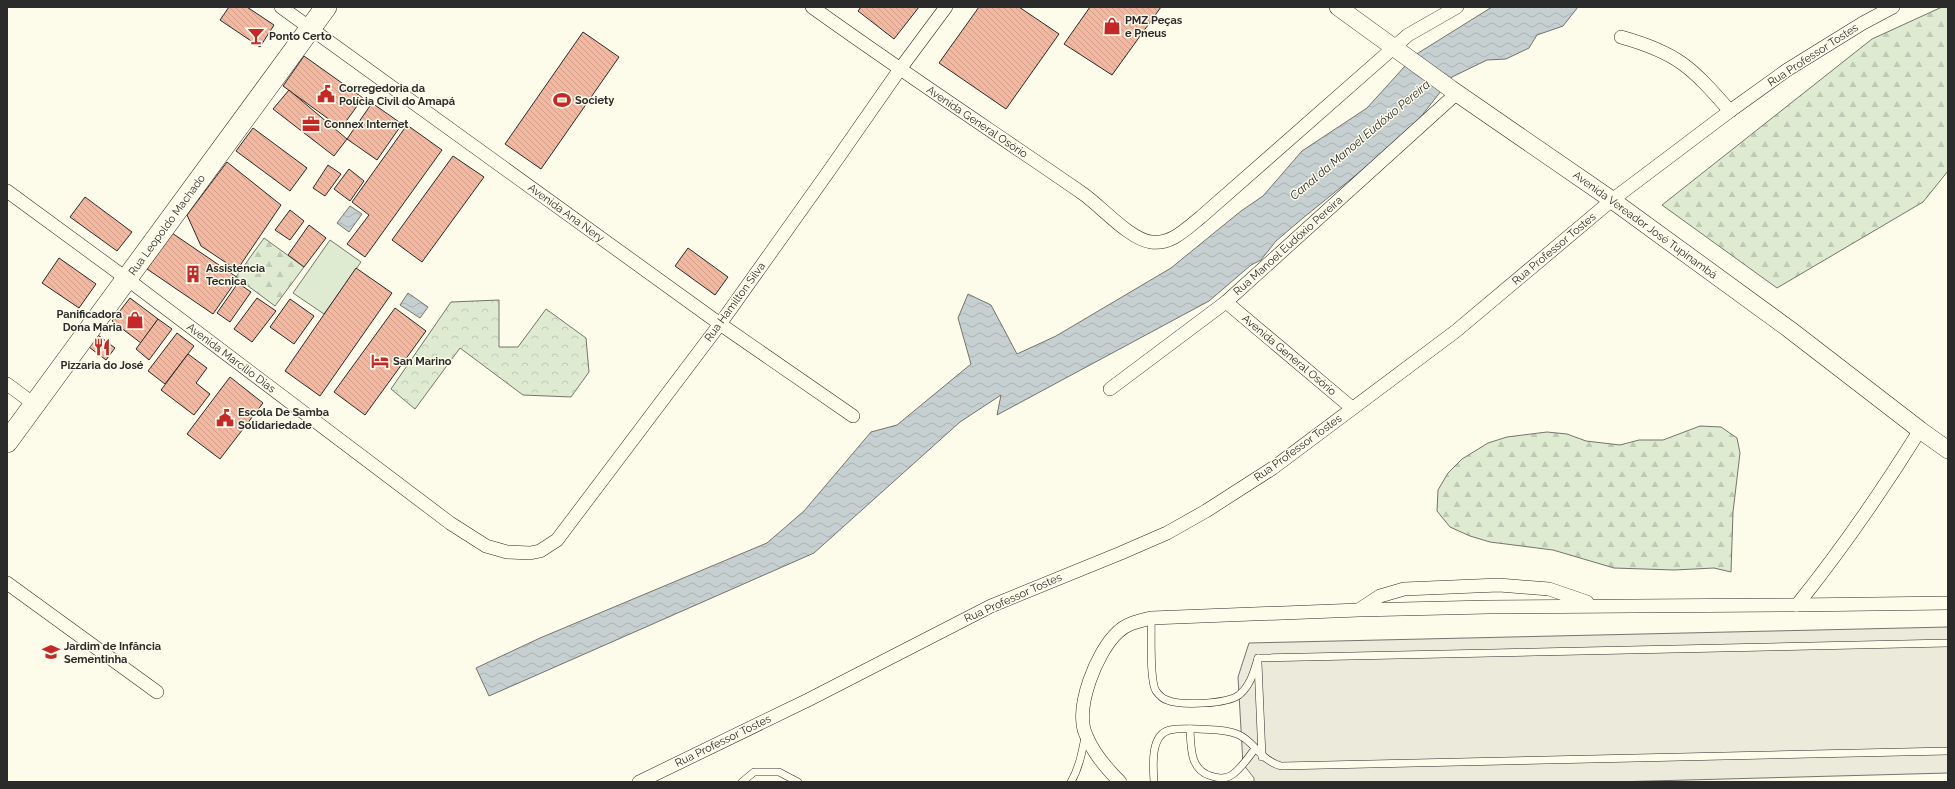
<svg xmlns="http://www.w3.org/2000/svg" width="1955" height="789" font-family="Raleway,sans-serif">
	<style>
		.grass { fill: #deebd1; stroke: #74746e }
		.forest { fill: url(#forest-firs); stroke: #74746e }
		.park { fill: url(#park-crowns); stroke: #74746e }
		.parking { fill: #eceadb; stroke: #74746e }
		.water { fill: url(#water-waves); stroke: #74746e }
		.building { fill: url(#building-back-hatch); stroke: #2b2b2b }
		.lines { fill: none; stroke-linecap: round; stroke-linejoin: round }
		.service-casing { stroke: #2b2b2b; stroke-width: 8 }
		.minor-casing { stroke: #2b2b2b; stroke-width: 14 }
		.tertiary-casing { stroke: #2b2b2b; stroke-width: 18 }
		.primary-casing { stroke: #2b2b2b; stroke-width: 22 }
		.service { stroke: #fdfbea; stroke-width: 7 }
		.minor { stroke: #fdfbea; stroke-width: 13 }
		.tertiary { stroke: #fdfbea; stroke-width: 17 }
		.primary { stroke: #fdfbea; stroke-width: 21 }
		.labels { text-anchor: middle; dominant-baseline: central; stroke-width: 3; stroke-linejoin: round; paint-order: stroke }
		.poi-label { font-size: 11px; font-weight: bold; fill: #2b2b2b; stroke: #fdfbea; text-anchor: start }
		.street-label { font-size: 11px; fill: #2b2b2b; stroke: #fdfbea }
		.water-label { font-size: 12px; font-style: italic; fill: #2b2b2b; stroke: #fdfbea }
	</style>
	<defs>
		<pattern id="forest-firs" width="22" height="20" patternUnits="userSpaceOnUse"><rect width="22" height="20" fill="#deebd1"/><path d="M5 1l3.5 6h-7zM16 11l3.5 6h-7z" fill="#bfcab4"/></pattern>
		<pattern id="park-crowns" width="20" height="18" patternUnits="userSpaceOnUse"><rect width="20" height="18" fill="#deebd1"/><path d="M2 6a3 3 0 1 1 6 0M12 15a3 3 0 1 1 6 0" fill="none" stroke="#bfcab4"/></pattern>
		<pattern id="water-waves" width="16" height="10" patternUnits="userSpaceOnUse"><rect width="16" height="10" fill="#c7d0d0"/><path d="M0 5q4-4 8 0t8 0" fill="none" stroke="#abb3b3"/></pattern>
		<pattern id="building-back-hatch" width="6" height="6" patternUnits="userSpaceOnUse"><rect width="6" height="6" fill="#f2b8a0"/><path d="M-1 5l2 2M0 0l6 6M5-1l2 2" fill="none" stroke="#d09e8a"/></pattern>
	</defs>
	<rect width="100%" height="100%" fill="#fdfbea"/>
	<polygon class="grass" points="330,240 361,262 324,314 293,293"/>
	<g class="forest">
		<polygon points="1942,7 1948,7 1948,171 1923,202 1777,288 1662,205 1872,39"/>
		<polygon points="264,238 304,267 275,306 236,277"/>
		<polygon points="1700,426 1721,427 1737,438 1740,453 1733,512 1731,572 1714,568 1674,570 1614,568 1553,550 1490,542 1470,536 1450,527 1437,511 1438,490 1448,473 1462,459 1488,443 1507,437 1547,432 1567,434 1586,441 1620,445 1639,440 1663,440"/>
	</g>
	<polygon class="park" points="499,300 499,347 518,347 546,309 586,338 589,372 571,397 523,395 460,348 415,409 391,389 451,302"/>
	<polygon class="parking" points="1948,627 1948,773 1613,782 1254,782 1254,778 1243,764 1238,677 1249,643"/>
	<g class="water">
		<polygon points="1492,7 1578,7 1563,26 1537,35 1529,48 1506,59 1487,60 1452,77 1409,132 1303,218 1276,241 1261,260 1251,265 1209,301 997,415 1001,395 960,422 814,553 489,696 476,668 540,638 767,543 804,511 871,432 897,425 971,364 958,318 968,294 991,305 1017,354 1056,336 1171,268 1241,211 1263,196 1302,151 1367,108 1415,55"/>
		<polygon points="350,206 362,214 349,232 337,223"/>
		<polygon points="408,293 428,307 420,318 400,305"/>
	</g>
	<g class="building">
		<polygon points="229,7 247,7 274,25 260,47 220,20"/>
		<polygon points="861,7 919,7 894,39 858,11"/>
		<polygon points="979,7 1019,7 1059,34 1006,109 939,63"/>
		<polygon points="1090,7 1161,7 1112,75 1064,44"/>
		<polygon points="583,32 619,57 541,169 505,144"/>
		<polygon points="304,56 363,98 341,128 283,86"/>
		<polygon points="289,90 347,139 334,156 273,109"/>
		<polygon points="372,103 402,124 377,160 347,139"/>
		<polygon points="407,125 442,150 365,257 347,244 369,215 352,202"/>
		<polygon points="253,128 307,168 290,191 236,151"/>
		<polygon points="453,156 484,177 422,262 392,240"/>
		<polygon points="227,162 281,205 237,270 201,246 187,215"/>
		<polygon points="328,165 341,174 325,196 313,188"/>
		<polygon points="349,169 364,181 350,201 334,189"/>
		<polygon points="85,197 132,232 117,251 70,217"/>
		<polygon points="290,210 304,221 290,240 275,230"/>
		<polygon points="309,225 326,238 304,267 288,255"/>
		<polygon points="172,233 238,278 213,314 147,269"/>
		<polygon points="688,248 728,277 715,295 675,266"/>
		<polygon points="59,258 96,284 79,308 42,283"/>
		<polygon points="356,268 392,293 320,396 285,371"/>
		<polygon points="238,283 251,292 230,322 217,313"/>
		<polygon points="130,298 158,319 141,343 112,321"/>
		<polygon points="257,298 276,311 252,342 234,329"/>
		<polygon points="290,299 314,316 294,344 270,327"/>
		<polygon points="395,308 426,331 365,415 334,392"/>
		<polygon points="158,319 172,329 149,360 136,349"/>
		<polygon points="177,333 194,346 165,384 148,371"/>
		<polygon points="98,335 115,348 106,360 89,347"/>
		<polygon points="188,354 207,368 196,383 210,394 194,415 161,390"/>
		<polygon points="230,377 263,403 220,459 187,434"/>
	</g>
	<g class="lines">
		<g class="service-casing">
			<g id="service">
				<path d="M1151,618c1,15 -2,62 5,73 3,4 7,8 11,9 14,6 60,4 72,-5 12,-10 15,-24 19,-37"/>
				<polyline points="1258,658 1948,643"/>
				<polyline points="1258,663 1262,757"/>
				<path d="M1190,729c1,19 0,41 21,47 6,2 13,3 19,0 10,-5 18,-19 25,-27"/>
				<polyline points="742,782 754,772 779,772 798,782"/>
				<path d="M1071,782c8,-14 11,-29 14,-45"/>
				<path d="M1154,782c-1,-15 -4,-48 16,-52 9,-2 18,-1 28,-1 13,1 27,0 39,5 18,7 21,25 44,32l667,-15"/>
			</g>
		</g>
		<g class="minor-casing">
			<g id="minor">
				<polyline points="281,7 720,324 853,416"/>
				<path d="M812,7c89,64 180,124 270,186 19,13 47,46 69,49 20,3 35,-13 50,-25l207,-182 49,-28"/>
				<path d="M1621,37c57,16 70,30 109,74"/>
				<polyline points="7,191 127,279 450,523 486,546 507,552 530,553 540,551 557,540 720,324 831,168 900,69 946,7"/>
				<polyline points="1226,302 1352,408"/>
				<polyline points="7,384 34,404"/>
				<polyline points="1110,389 1226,302 1457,93"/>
				<polyline points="7,583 157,692"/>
				<polyline points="1797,605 1948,603"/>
				<polyline points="1360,609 1380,596 1404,589 1499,585 1549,589 1587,602"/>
				<polyline points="639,782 808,700 991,606 1121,553 1167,533 1206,511 1273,468 1456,331 1612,200 1730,111 1787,70 1863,23 1893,7"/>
				<path d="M1120,782c-14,-14 -27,-29 -34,-47 -12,-27 11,-84 32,-103 9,-9 22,-11 33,-14l208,-8 129,-3 309,-2c45,-56 85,-114 123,-175"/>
			</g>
		</g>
		<g class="tertiary-casing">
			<polyline id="tertiary" points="1338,7 1451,89 1612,200 1789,329 1920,430 1948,450"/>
		</g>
		<g class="primary-casing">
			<polyline id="primary" points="7,442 326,7"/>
		</g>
		<use href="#service" class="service"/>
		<use href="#minor" class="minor"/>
		<use href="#tertiary" class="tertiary"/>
		<use href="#primary" class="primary"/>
	</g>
	<defs>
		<g id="shop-bare" transform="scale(1.38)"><path d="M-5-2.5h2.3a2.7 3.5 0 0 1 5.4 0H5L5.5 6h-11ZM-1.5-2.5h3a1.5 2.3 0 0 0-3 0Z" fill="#c62828" stroke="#fdfbea" stroke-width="2.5" paint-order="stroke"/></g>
		<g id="bar-bare" transform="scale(1.38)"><path d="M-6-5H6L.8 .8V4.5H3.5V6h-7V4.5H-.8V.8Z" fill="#c62828" stroke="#fdfbea" stroke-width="2.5" paint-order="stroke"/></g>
		<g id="civic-bare" transform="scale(1.38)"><path d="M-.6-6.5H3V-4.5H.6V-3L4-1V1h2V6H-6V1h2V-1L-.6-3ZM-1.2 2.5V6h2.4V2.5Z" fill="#c62828" stroke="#fdfbea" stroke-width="2.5" paint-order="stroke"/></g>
		<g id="stadium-bare" transform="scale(1.38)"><path d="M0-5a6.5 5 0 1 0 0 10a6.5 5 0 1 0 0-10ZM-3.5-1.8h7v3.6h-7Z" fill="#c62828" stroke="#fdfbea" stroke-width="2.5" paint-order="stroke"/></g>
		<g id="office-bare" transform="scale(1.38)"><path d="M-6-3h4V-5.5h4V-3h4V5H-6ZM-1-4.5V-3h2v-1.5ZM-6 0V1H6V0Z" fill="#c62828" stroke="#fdfbea" stroke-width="2.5" paint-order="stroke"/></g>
		<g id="building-bare" transform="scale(1.38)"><path d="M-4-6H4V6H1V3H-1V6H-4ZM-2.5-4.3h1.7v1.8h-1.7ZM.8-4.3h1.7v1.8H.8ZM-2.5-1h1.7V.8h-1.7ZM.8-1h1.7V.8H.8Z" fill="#c62828" stroke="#fdfbea" stroke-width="2.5" paint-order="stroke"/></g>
		<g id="restaurant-bare" transform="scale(1.38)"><path d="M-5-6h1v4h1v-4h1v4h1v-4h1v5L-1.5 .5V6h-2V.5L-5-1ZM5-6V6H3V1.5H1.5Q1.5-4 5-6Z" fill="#c62828" stroke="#fdfbea" stroke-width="2.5" paint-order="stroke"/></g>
		<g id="hotel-bare" transform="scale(1.38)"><path d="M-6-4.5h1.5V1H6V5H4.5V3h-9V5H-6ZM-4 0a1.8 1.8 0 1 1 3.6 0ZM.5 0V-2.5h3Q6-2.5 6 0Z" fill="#c62828" stroke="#fdfbea" stroke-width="2.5" paint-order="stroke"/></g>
		<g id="school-bare" transform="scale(1.38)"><path d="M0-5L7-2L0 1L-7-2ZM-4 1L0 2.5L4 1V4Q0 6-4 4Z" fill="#c62828" stroke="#fdfbea" stroke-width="2.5" paint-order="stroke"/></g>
	</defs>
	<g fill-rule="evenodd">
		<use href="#shop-bare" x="1112" y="26"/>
		<use href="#bar-bare" x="256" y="36"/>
		<use href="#civic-bare" x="326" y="94"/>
		<use href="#stadium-bare" x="562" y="100"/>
		<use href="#office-bare" x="311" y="124"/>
		<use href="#building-bare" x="193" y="274"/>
		<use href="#shop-bare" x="135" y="320"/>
		<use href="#restaurant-bare" x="102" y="347"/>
		<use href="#hotel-bare" x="380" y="361"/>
		<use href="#civic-bare" x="225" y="418"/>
		<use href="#school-bare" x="51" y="652"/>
	</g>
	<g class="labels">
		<g class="poi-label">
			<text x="1125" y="20">PMZ Peças<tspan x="1125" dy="13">e Pneus</tspan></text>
			<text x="269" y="36">Ponto Certo</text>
			<text x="339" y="88">Corregedoria da<tspan x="339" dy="13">Polícia Civil do Amapá</tspan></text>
			<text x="575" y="100">Society</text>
			<text x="324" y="124">Connex Internet</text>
			<text x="206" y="268">Assistencia<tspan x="206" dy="13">Tecnica</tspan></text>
			<text x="122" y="314" text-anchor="end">Panificadora<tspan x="122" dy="13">Dona Maria</tspan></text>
			<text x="393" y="361">San Marino</text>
			<text x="102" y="365" text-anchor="middle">Pizzaria do José</text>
			<text x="238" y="412">Escola De Samba<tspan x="238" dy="13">Solidariedade</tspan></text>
			<text x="64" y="646">Jardim de Infância<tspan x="64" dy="13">Sementinha</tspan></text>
		</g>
		<g class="street-label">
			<text transform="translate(1813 55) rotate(-33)">Rua Professor Tostes</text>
			<text transform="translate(977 122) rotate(34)">Avenida General Osório</text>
			<text transform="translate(566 213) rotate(36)">Avenida Ana Nery</text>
			<text transform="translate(167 225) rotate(-54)">Rua Leopoldo Machado</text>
			<text transform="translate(1645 225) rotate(36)">Avenida Vereador José Tupinambá</text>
			<text transform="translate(1288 246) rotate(-42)">Rua Manoel Eudóxio Pereira</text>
			<text transform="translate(1554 249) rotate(-40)">Rua Professor Tostes</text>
			<text transform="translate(735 302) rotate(-54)">Rua Hamilton Silva</text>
			<text transform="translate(1289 355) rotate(40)">Avenida General Osório</text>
			<text transform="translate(231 358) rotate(37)">Avenida Marcílio Dias</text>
			<text transform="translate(1298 448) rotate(-36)">Rua Professor Tostes</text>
			<text transform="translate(1013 598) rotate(-24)">Rua Professor Tostes</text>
			<text transform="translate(723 741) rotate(-26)">Rua Professor Tostes</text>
		</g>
		<g class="water-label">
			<text transform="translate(1360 140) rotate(-40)">Canal da Manoel Eudóxio Pereira</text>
		</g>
	</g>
	<rect width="1955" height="789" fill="none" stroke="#2b2b2b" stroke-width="16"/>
</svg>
